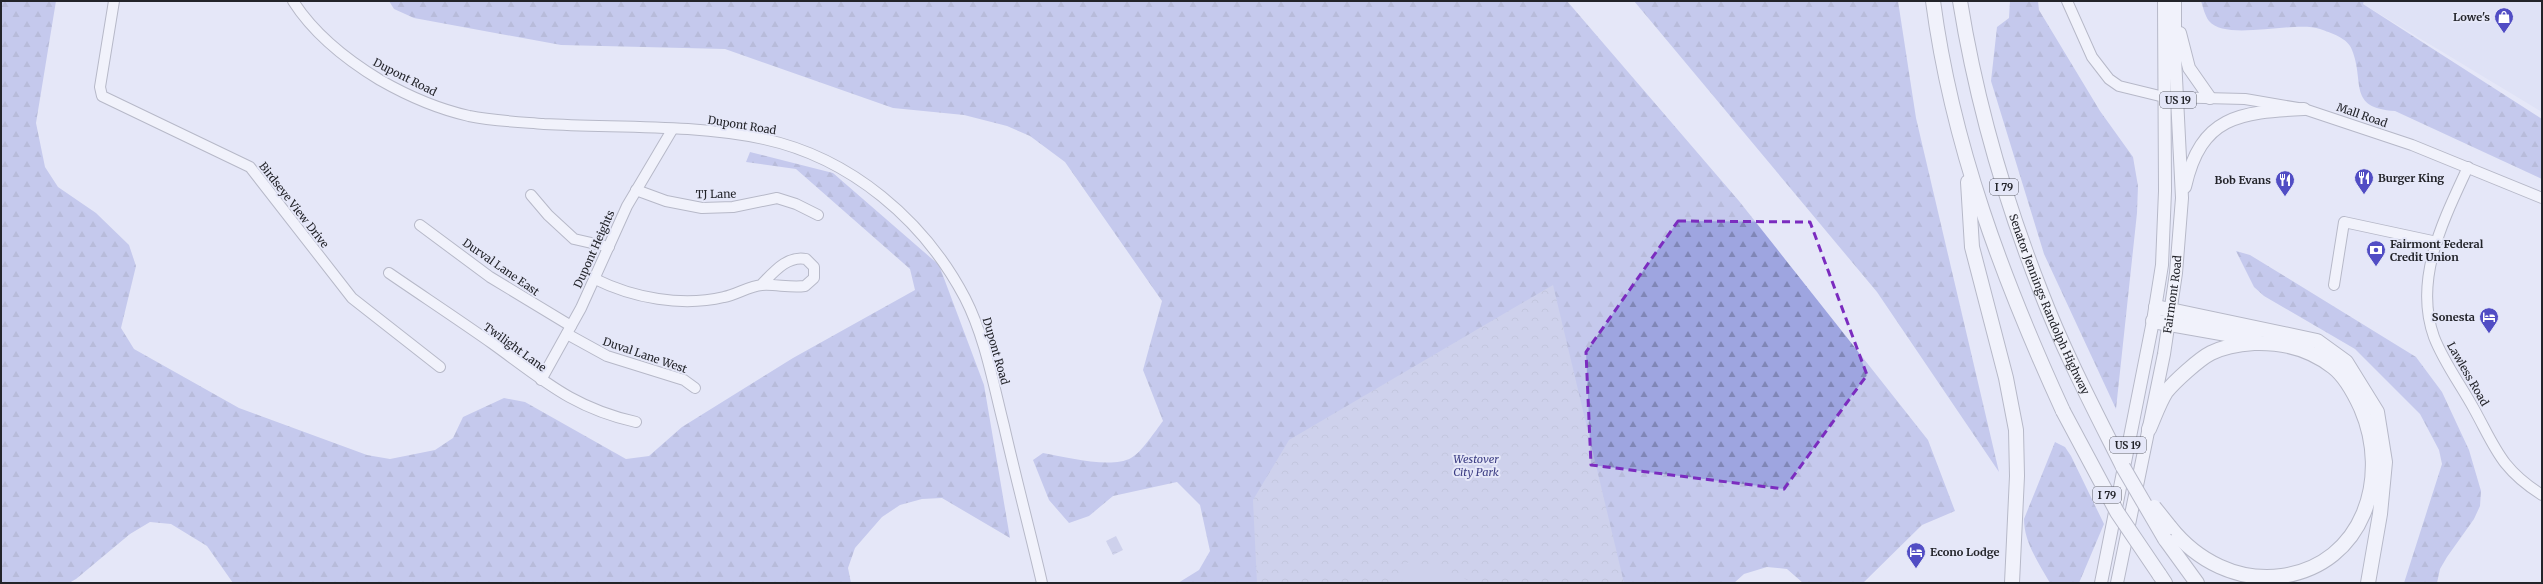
<svg xmlns="http://www.w3.org/2000/svg" width="2543" height="584" font-family="Merriweather,serif">
	<style>
		.built { fill: #d7dbf3 }
		.forest { fill: url(#forest-firs) }
		.park { fill: url(#park-crowns) }
		.garden { fill: #b2b7de }
		.lines { fill: none; stroke-linecap: round; stroke-linejoin: round }
		.minor-casing { stroke: #7e808f; stroke-width: 12 }
		.major-casing { stroke: #7e808f; stroke-width: 14 }
		.highway-casing { stroke: #7e808f; stroke-width: 16 }
		.minor { stroke: #fff; stroke-width: 10 }
		.major { stroke: #fff; stroke-width: 12 }
		.highway { stroke: #fff; stroke-width: 14 }
		.highway-bridge-casing { stroke: #7e808f; stroke-width: 16; stroke-linecap: butt }
		.highway-bridge { stroke: #fff; stroke-width: 14 }
		.marked { fill: none; stroke: #7b2cbf; stroke-width: 3; stroke-dasharray: 8 5; stroke-linejoin: round }
		.labels { text-anchor: middle; dominant-baseline: central; stroke-width: 4; stroke-linejoin: round; paint-order: stroke }
		.shield { fill: #e5e7f8; stroke: #5d5e68; stroke-width: 1 }
		.shield-label { font-size: 10px; font-weight: bold; fill: #23242a }
		.poi-label { font-size: 11px; font-weight: bold; fill: #23242a; stroke: #e5e7f8; text-anchor: end }
		.street-label { font-size: 11px; fill: #23242a; stroke: #e5e7f8 }
		.park-label { font-size: 11px; font-style: italic; fill: #3b3c83; stroke: #e5e7f8 }
	</style>
	<defs>
		<pattern id="forest-firs" width="22" height="20" patternUnits="userSpaceOnUse"><rect width="22" height="20" fill="#9ea5e0"/><path d="M5 1l3.5 6h-7zM16 11l3.5 6h-7z" fill="#8086b6"/></pattern>
		<pattern id="park-crowns" width="20" height="18" patternUnits="userSpaceOnUse"><rect width="20" height="18" fill="#b2b7de"/><path d="M2 6a3 3 0 1 1 6 0M12 15a3 3 0 1 1 6 0" fill="none" stroke="#999dbf"/></pattern>
	</defs>
	<rect width="100%" height="100%" fill="#e5e7f8"/>
	<polygon class="built" points="2364,1 2542,1 2542,112 2363,4"/>
	<g class="forest">
		<polygon points="1,1 56,1 36,123 45,167 58,187 96,213 129,245 136,266 121,328 134,349 239,408 367,455 390,459 435,450 453,438 463,417 504,398 525,402 626,459 649,456 682,427 793,358 915,290 910,269 796,169 746,162 750,152 833,173 939,265 984,385 1010,538 942,498 922,499 900,505 882,517 855,548 848,568 851,583 233,583 207,546 171,524 150,522 130,534 76,579 69,583 1,583"/>
		<path d="M389,1h1178l172,200 189,239 27,71 -33,14 -59,58h-60l-16,-14 -20,-2 -23,7 -10,9h-556l21,-13 11,-19 -10,-46 -23,-23 -64,14 -24,20 -20,7 -20,-23 -16,-40 10,-7c23,4 68,16 88,5 10,-5 25,-28 32,-37l-20,-51 19,-69 -97,-139 -35,-26 -23,-10 -43,-11 -71,-7 -168,-59 -164,-4 -147,-27 -20,-9z"/>
		<polygon points="1634,1 1898,1 1916,118 1999,472 1877,292"/>
		<polygon points="2010,1 2038,1 2039,10 2100,111 2133,157 2138,186 2137,213 2116,409 2044,254 1991,81 1997,27 2009,18"/>
		<path d="M2201,1h163l-1,3 179,115v60l-147,-68c-48,-3 -30,-29 -43,-61 -4,-12 -21,-17 -32,-21 -25,-9 -94,13 -111,-8 -4,-5 -6,-14 -8,-20z"/>
		<polygon points="2236,251 2250,255 2416,357 2442,392 2469,450 2481,491 2480,506 2474,519 2447,557 2440,569 2437,583 2404,583 2442,464 2439,450 2420,414 2355,349 2264,296 2254,287"/>
		<path d="M2055,442l10,5 6,9 33,68 -25,59h-29c-11,-20 -26,-40 -26,-64z"/>
	</g>
	<g class="park">
		<polygon points="1553,285 1624,583 1257,583 1253,500 1289,440"/>
		<polygon points="1116,536 1123,550 1113,555 1106,541"/>
	</g>
	<polygon class="garden" points="1403,562 1438,567 1474,583 1402,583"/>
	<g class="lines">
		<g class="minor-casing">
			<g id="minor">
				<polyline points="114,1 100,87 102,96 250,167 352,298 440,367"/>
				<path d="M293,1c21,33 54,59 87,79 28,16 58,29 89,36 25,5 50,6 75,8 72,4 150,0 220,15 87,19 160,81 201,159 20,39 28,85 39,128 12,53 26,105 38,157"/>
				<polyline points="2067,1 2092,57 2109,79 2119,86 2164,97 2245,99 2304,109 2412,145 2542,198"/>
				<path d="M2468,167c-24,52 -55,112 -34,170 10,26 27,48 40,72 22,40 27,60 68,86"/>
				<polyline points="636,190 666,201 702,208 733,207 777,198 796,204 818,215"/>
				<polyline points="531,195 548,215 574,239 609,247"/>
				<polyline points="420,225 490,277 571,326"/>
				<path d="M389,273c35,24 70,47 104,71 50,36 80,64 143,78"/>
				<path d="M595,279c38,19 87,28 129,18 12,-2 25,-11 38,-12 14,-1 28,3 43,1l9,-8v-11l-8,-8c-19,-4 -33,14 -45,26"/>
				<polyline points="2334,285 2344,222 2437,242"/>
				<polyline points="567,334 607,356 684,380 695,388"/>
				<polyline points="541,380 581,308 627,206 672,130"/>
			</g>
		</g>
		<g class="major-casing">
			<g id="major">
				<polyline points="2180,33 2189,68 2210,98"/>
				<path d="M2185,187c16,-71 54,-75 119,-78"/>
				<polyline points="2101,583 2153,321 2162,265 2165,191 2164,1"/>
				<path id="s1" d="M2117,583l47,-229 12,-81 6,-75 -7,-140v-57"/>
			</g>
		</g>
		<g class="highway-casing">
			<g id="highway">
				<path d="M1933,1c19,144 70,279 130,410"/>
				<path id="s2" d="M1960,1c16,99 44,197 81,291 23,60 53,117 82,175"/>
				<polyline points="1968,182 1972,247 2006,378 2016,430 2017,476 2012,583"/>
				<polyline points="2156,307 2317,341 2346,362 2377,412 2385,462 2380,514 2368,583"/>
				<polyline points="2153,321 2255,339"/>
				<path d="M2149,429c5,-11 10,-26 17,-37 8,-10 33,-33 45,-39 12,-6 30,-9 43,-10 29,-1 56,6 79,24 12,9 22,28 28,41 30,69 3,156 -79,168 -44,6 -85,-15 -112,-49"/>
				<polyline points="2165,539 2197,583"/>
				<polyline points="2159,574 2165,583"/>
			</g>
		</g>
		<use href="#minor" class="minor"/>
		<use href="#major" class="major"/>
		<use href="#highway" class="highway"/>
		<g class="highway-bridge-casing">
			<g id="highway-bridge">
				<polyline points="2063,411 2117,512 2159,574"/>
				<polyline points="2123,467 2165,539"/>
				<polyline points="2154,507 2170,527"/>
			</g>
		</g>
		<use href="#highway-bridge" class="highway-bridge"/>
	</g>
	<path d="M0 0H2543V584H0ZM1678,221l132,1 57,153 -83,114 -193,-24 -5,-113z" fill="#e5e7f8" fill-opacity=".55" fill-rule="evenodd"/>
	<path class="marked" d="M1678,221l132,1 57,153 -83,114 -193,-24 -5,-113z"/>
	<defs>
		<g id="shop-pin" transform="scale(1)"><path d="M0 17L-7.5 6A9.5 9.5 0 1 1 7.5 6Z" fill="#514dc4" stroke="#e5e7f8"/><path d="M-5-2.5h2.3a2.7 3.5 0 0 1 5.4 0H5L5.5 6h-11ZM-1.5-2.5h3a1.5 2.3 0 0 0-3 0Z" fill="#fff"/></g>
		<g id="restaurant-pin" transform="scale(1)"><path d="M0 17L-7.5 6A9.5 9.5 0 1 1 7.5 6Z" fill="#514dc4" stroke="#e5e7f8"/><path d="M-5-6h1v4h1v-4h1v4h1v-4h1v5L-1.5 .5V6h-2V.5L-5-1ZM5-6V6H3V1.5H1.5Q1.5-4 5-6Z" fill="#fff"/></g>
		<g id="bank-pin" transform="scale(1)"><path d="M0 17L-7.5 6A9.5 9.5 0 1 1 7.5 6Z" fill="#514dc4" stroke="#e5e7f8"/><path d="M-6-4H6V4H-6ZM0-2.3a2.3 2.3 0 1 0 0 4.6a2.3 2.3 0 1 0 0-4.6Z" fill="#fff"/></g>
		<g id="hotel-pin" transform="scale(1)"><path d="M0 17L-7.5 6A9.5 9.5 0 1 1 7.5 6Z" fill="#514dc4" stroke="#e5e7f8"/><path d="M-6-4.5h1.5V1H6V5H4.5V3h-9V5H-6ZM-4 0a1.8 1.8 0 1 1 3.6 0ZM.5 0V-2.5h3Q6-2.5 6 0Z" fill="#fff"/></g>
	</defs>
	<g fill-rule="evenodd">
		<use href="#shop-pin" x="2504" y="17"/>
		<use href="#restaurant-pin" x="2364" y="178"/>
		<use href="#restaurant-pin" x="2285" y="180"/>
		<use href="#bank-pin" x="2376" y="250"/>
		<use href="#hotel-pin" x="2489" y="317"/>
		<use href="#hotel-pin" x="1916" y="552"/>
	</g>
	<g class="labels">
		<g class="shield">
			<rect x="2160" y="92" width="36" height="16" rx="3"/>
			<rect x="1990" y="179" width="28" height="16" rx="3"/>
			<rect x="2110" y="437" width="36" height="16" rx="3"/>
			<rect x="2093" y="487" width="28" height="16" rx="3"/>
		</g>
		<g class="shield-label">
			<text x="2178" y="100">US 19</text>
			<text x="2004" y="187">I 79</text>
			<text x="2128" y="445">US 19</text>
			<text x="2107" y="495">I 79</text>
		</g>
		<g class="poi-label">
			<text x="2490" y="17">Lowe's</text>
			<text x="2378" y="178" text-anchor="start">Burger King</text>
			<text x="2271" y="180">Bob Evans</text>
			<text x="2390" y="244" text-anchor="start">Fairmont Federal<tspan x="2390" dy="13">Credit Union</tspan></text>
			<text x="2475" y="317">Sonesta</text>
			<text x="1930" y="552" text-anchor="start">Econo Lodge</text>
		</g>
		<g class="street-label">
			<text transform="translate(405 77) rotate(27)">Dupont Road</text>
			<text transform="translate(2362 115) rotate(19)">Mall Road</text>
			<text transform="translate(742 125) rotate(9)">Dupont Road</text>
			<text transform="translate(716 194) rotate(-1)">TJ Lane</text>
			<text transform="translate(294 205) rotate(52)">Birdseye View Drive</text>
			<text transform="translate(594 249) rotate(-66)">Dupont Heights</text>
			<text transform="translate(501 267) rotate(35)">Durval Lane East</text>
			<text stroke="none"><textPath href="#s1" startOffset="294">Fairmont Road</textPath></text>
			<text stroke="none"><textPath href="#s2" startOffset="317">Senator Jennings Randolph Highway</textPath></text>
			<text transform="translate(515 347) rotate(36)">Twilight Lane</text>
			<text transform="translate(996 351) rotate(74)">Dupont Road</text>
			<text transform="translate(645 355) rotate(19)">Duval Lane West</text>
			<text transform="translate(2468 374) rotate(60)">Lawless Road</text>
		</g>
		<g class="park-label">
			<text x="1476" y="459">Westover<tspan x="1476" dy="13">City Park</tspan></text>
		</g>
	</g>
	<rect width="2543" height="584" fill="none" stroke="#23242a" stroke-width="4"/>
</svg>
